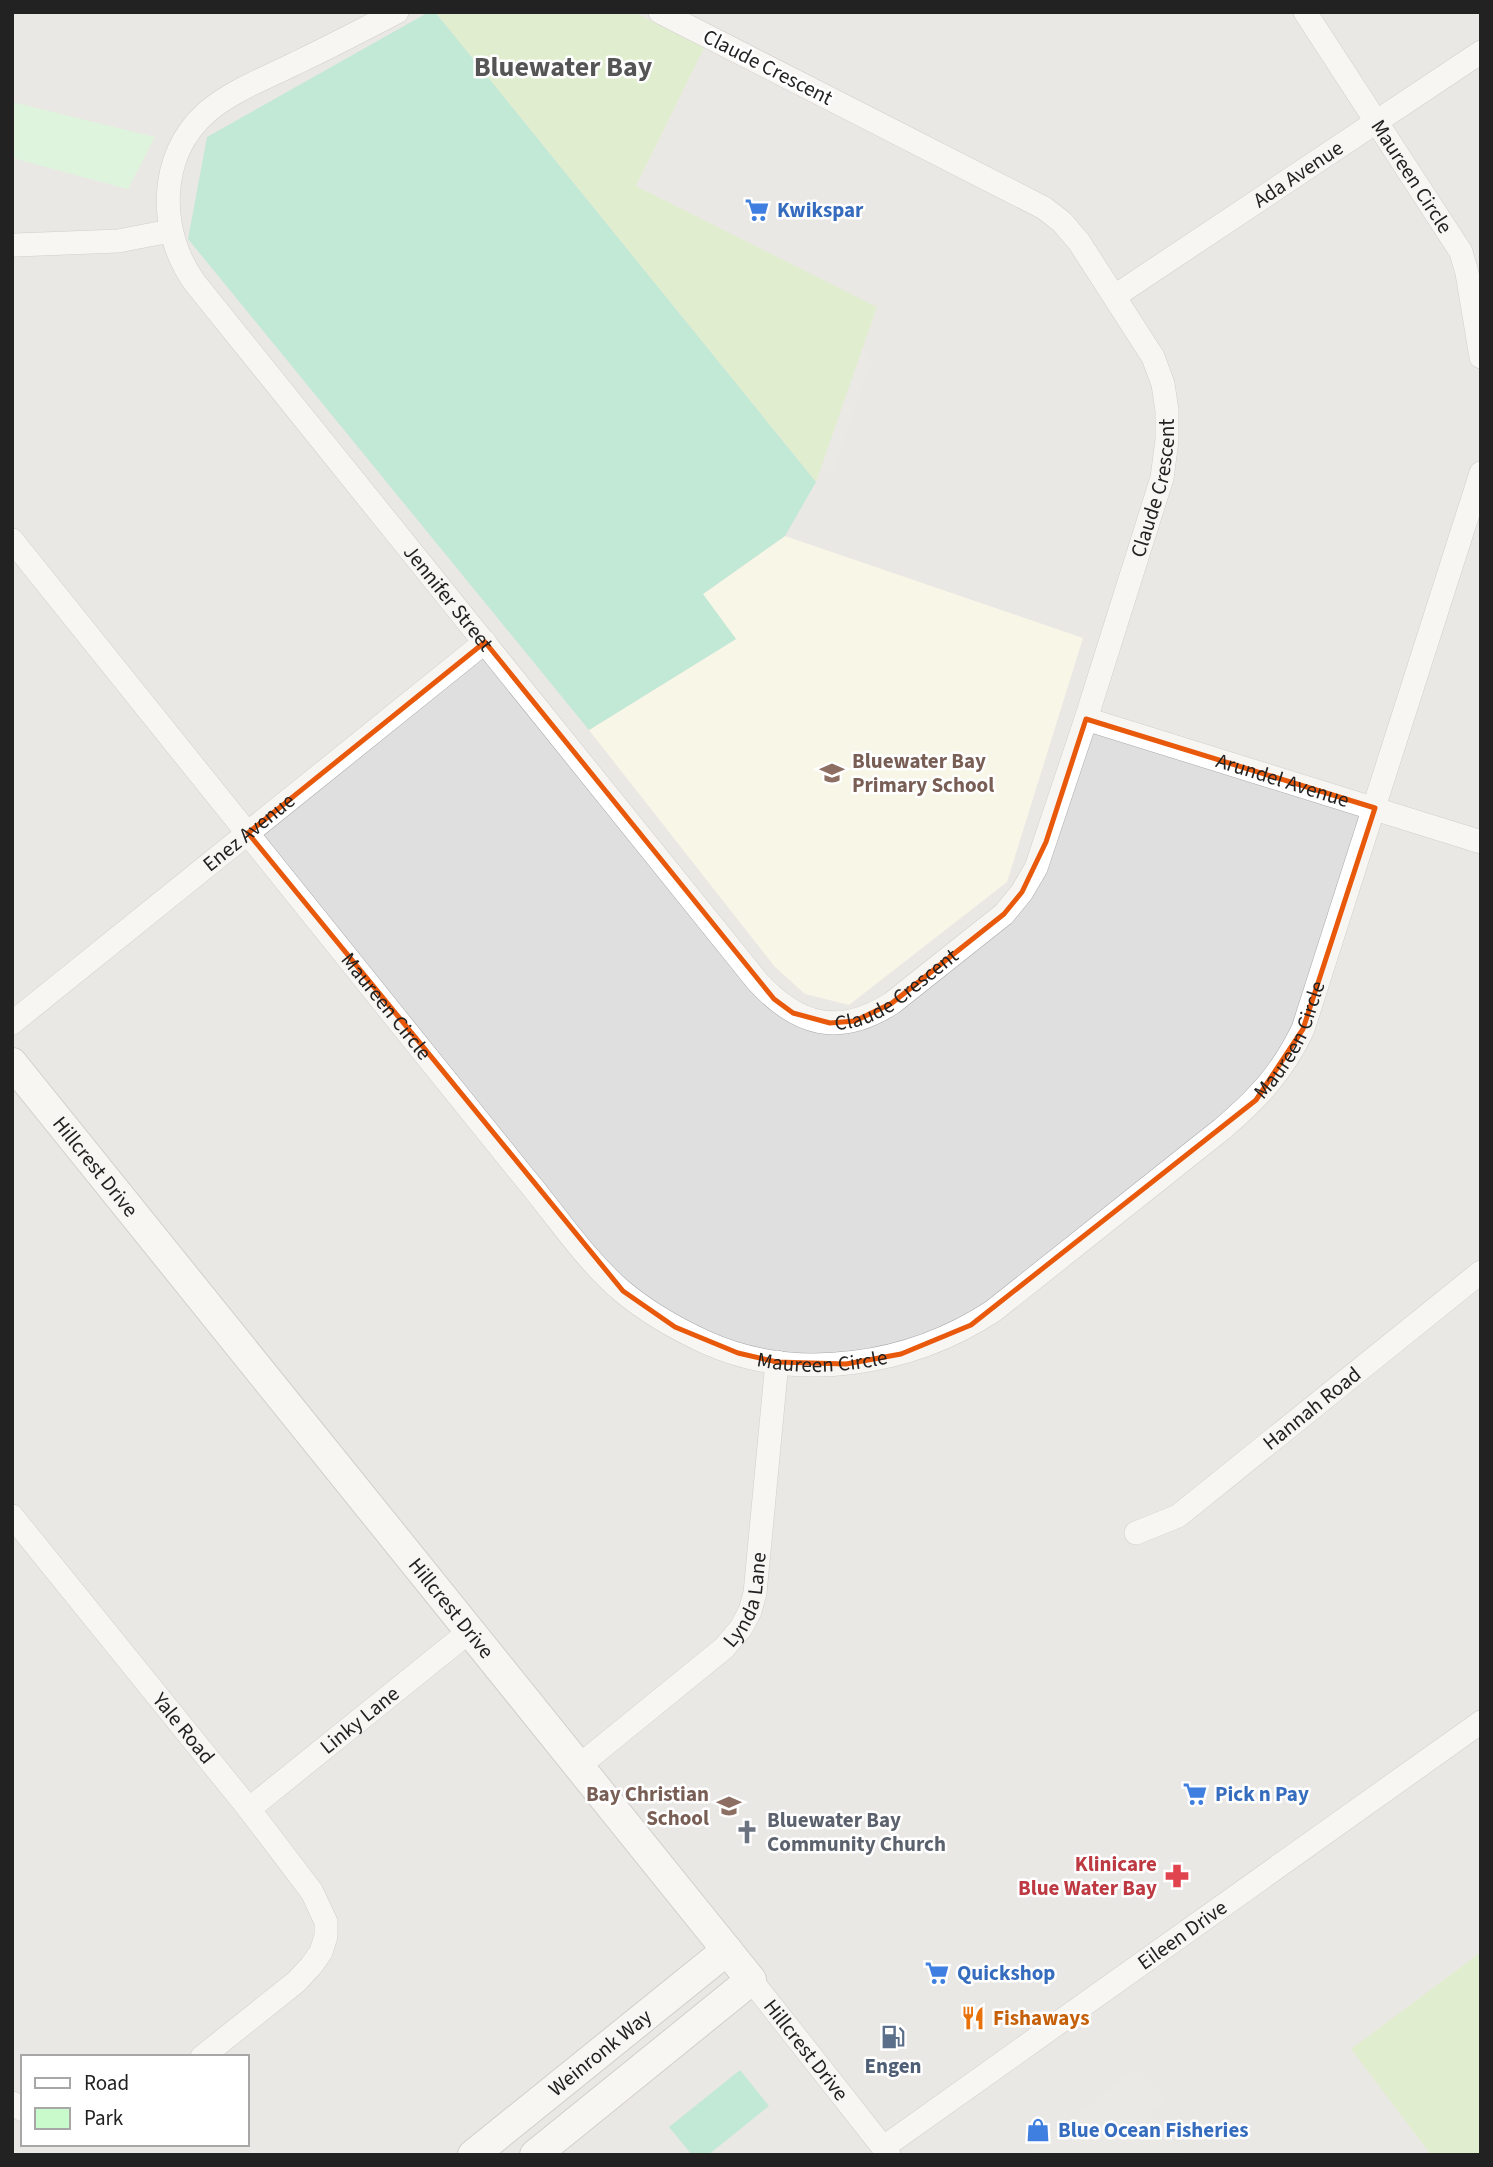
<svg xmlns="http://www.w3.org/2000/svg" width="1493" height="2167" font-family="'Source Sans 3',sans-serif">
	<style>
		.residential { fill: #e0dfdf; fill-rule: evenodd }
		.education { fill: #ffffe5 }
		.grass { fill: #cdebb0 }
		.park { fill: #c8facc }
		.pitch { fill: #88e0be }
		.parking { fill: #e2e2e2 }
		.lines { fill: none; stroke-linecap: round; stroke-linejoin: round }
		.minor-casing { stroke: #a9a9a9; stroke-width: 24 }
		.tertiary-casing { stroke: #a9a9a9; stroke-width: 32 }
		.minor { stroke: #fff; stroke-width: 23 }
		.tertiary { stroke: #fff; stroke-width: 30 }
		.marked { fill: none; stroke: #e8590c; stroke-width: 5; stroke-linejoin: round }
		.labels { text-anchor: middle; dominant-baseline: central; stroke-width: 5; stroke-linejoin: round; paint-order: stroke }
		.street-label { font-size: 21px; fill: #222; stroke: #fff }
		.shop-label { font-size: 21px; font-weight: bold; fill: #366cbe; stroke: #fff; text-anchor: start }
		.education-label { font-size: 21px; font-weight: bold; fill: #785e54; stroke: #fff; text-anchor: start }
		.worship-label { font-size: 21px; font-weight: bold; fill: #5b616d; stroke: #fff; text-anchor: start }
		.health-label { font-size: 21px; font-weight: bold; fill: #be3a42; stroke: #fff; text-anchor: end }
		.food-label { font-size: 21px; font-weight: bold; fill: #c56008; stroke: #fff; text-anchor: start }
		.service-label { font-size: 21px; font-weight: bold; fill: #4e5e75; stroke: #fff }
		.district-label { font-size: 28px; font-weight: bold; fill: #555; stroke: #fff }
	</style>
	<rect width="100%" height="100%" fill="#f2efe9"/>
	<path class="residential" d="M12,12h1469v1940l-129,97 79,106h-1419zM23,2057h224v87h-224z"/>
	<polygon class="education" points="785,536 1083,638 1007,882 849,1005 805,994 775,967 589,730 736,639 702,595"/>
	<g class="grass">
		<polygon points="435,12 634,12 704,48 636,186 877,307 816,482"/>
		<polygon points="1481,1952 1481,2155 1431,2155 1351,2049"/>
	</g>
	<polygon class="park" points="12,102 155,137 128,189 12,158"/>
	<g class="pitch">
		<polygon points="429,12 435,12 816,482 785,536 703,594 736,639 589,730 188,239 207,137"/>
		<polygon points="740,2070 769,2106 708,2155 692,2155 669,2127"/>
	</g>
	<g class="parking">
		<polygon points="863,348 872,361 832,477 822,466"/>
		<polygon points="1137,2066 1167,2100 1151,2114 1186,2155 1027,2155"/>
	</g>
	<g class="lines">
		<g class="minor-casing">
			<g id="minor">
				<path id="s1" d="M397,12c-33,17 -67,35 -101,51 -30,15 -63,27 -89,49 -50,44 -49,120 -12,171l562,698c41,45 82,56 135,22l112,-89 18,-22 14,-24 50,-149 76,-241 5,-38v-29l-4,-27 -10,-27 -74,-115 -17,-20 -18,-14 -384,-196"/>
				<path id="s2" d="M1305,12l156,240 6,21 14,84"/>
				<polyline points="16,245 118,241 170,231"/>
				<path id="s3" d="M1115,296l366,-244"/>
				<path id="s4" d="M12,540c128,159 256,318 383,477 43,53 86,107 129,160 32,38 61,83 99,115 24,20 54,37 82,50 92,42 206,23 288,-31l229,-182c36,-31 60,-56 81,-100l178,-556"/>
				<path id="s5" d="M1086,719l395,123"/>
				<path id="s6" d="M12,1023l473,-381"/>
				<path id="s7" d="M12,1516l237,293 63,83 14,30v14l-5,16 -10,14 -15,16 -94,75"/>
				<path id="s8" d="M1136,1533l42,-17 303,-244"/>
				<path id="s9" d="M579,1766l145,-118 17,-20 9,-17 5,-18 22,-231"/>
				<path id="s10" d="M249,1809l221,-178"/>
				<path id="s11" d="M751,1980l138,175"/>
				<polyline points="12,2103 23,2110"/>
				<path id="s12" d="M884,2147l597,-425"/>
			</g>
		</g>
		<g class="tertiary-casing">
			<g id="tertiary">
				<path id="s13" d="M12,1063l739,917 -216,175"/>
				<path id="s14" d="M473,2155l254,-205"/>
			</g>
		</g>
		<use href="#minor" class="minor"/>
		<use href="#tertiary" class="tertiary"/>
	</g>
	<path d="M0 0H1493V2167H0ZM485,642l289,357 19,14 37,10 25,-2 37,-18 112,-89 18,-22 24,-50 40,-123 289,89 -72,221 -47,71 -285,225 -70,29 -55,10 -69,-2 -39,-9 -63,-26 -52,-36 -375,-458z" fill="#f2efe9" fill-opacity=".55" fill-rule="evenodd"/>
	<path class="marked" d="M485,642l289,357 19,14 37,10 25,-2 37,-18 112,-89 18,-22 24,-50 40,-123 289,89 -72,221 -47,71 -285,225 -70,29 -55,10 -69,-2 -39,-9 -63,-26 -52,-36 -375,-458z"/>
	<defs>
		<g id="supermarket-bare" transform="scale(1.89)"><path d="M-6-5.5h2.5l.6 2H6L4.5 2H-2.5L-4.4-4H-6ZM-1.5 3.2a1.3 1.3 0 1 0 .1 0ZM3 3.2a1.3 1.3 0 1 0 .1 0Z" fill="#3f7fe0" stroke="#fff" stroke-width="2.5" paint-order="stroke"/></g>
		<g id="school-bare" transform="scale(1.89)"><path d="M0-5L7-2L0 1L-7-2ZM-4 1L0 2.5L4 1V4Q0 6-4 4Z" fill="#8d6e63" stroke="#fff" stroke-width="2.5" paint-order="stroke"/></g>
		<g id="church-bare" transform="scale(1.89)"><path d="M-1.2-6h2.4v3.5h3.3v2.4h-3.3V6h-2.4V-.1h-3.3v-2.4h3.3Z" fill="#6b7280" stroke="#fff" stroke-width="2.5" paint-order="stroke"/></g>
		<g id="pharmacy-bare" transform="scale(1.89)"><path d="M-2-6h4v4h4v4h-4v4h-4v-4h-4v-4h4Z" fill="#e0444e" stroke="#fff" stroke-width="2.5" paint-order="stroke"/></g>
		<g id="restaurant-bare" transform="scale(1.89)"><path d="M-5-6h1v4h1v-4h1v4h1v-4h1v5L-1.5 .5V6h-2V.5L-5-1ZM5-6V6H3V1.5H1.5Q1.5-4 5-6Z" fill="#e8710a" stroke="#fff" stroke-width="2.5" paint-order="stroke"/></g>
		<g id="fuel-bare" transform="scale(1.89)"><path d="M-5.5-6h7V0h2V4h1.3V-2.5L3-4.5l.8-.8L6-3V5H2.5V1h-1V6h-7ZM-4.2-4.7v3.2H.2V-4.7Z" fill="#5c6f8a" stroke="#fff" stroke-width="2.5" paint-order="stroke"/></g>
		<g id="shop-bare" transform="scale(1.89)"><path d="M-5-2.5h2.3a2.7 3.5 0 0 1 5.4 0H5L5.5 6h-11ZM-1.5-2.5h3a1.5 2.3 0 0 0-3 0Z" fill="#3f7fe0" stroke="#fff" stroke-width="2.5" paint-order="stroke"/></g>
	</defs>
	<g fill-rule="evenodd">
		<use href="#supermarket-bare" x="757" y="210"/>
		<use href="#school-bare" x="832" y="773"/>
		<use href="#supermarket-bare" x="1195" y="1794"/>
		<use href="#school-bare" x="729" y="1806"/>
		<use href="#church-bare" x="747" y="1832"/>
		<use href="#pharmacy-bare" x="1177" y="1876"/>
		<use href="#supermarket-bare" x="937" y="1973"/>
		<use href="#restaurant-bare" x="973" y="2018"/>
		<use href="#fuel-bare" x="893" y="2037"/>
		<use href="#shop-bare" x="1038" y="2130"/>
	</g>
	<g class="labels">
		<g class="street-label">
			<text transform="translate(768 67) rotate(27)">Claude Crescent</text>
			<text stroke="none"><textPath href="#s3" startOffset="220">Ada Avenue</textPath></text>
			<text stroke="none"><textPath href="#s2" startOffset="196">Maureen Circle</textPath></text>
			<text stroke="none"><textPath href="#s1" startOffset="2049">Claude Crescent</textPath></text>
			<text stroke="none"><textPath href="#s1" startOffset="807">Jennifer Street</textPath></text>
			<text stroke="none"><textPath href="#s5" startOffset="206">Arundel Avenue</textPath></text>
			<text stroke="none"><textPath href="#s6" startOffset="304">Enez Avenue</textPath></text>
			<text stroke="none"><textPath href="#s1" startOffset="1461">Claude Crescent</textPath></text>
			<text stroke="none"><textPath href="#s4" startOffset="598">Maureen Circle</textPath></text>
			<text stroke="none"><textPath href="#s4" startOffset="1774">Maureen Circle</textPath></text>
			<text stroke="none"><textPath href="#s13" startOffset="133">Hillcrest Drive</textPath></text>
			<text stroke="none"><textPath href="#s4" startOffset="1186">Maureen Circle</textPath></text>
			<text stroke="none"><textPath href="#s8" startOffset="217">Hannah Road</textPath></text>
			<text stroke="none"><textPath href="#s9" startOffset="242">Lynda Lane</textPath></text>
			<text stroke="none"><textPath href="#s13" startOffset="700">Hillcrest Drive</textPath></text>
			<text stroke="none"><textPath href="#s10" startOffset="142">Linky Lane</textPath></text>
			<text stroke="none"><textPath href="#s7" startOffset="273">Yale Road</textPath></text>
			<text stroke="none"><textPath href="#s12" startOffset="366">Eileen Drive</textPath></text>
			<text stroke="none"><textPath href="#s11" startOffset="89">Hillcrest Drive</textPath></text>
			<text stroke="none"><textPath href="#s14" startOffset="163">Weinronk Way</textPath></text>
		</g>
		<g class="shop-label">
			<text x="777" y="210">Kwikspar</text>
			<text x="1215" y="1794">Pick n Pay</text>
			<text x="957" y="1973">Quickshop</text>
			<text x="1058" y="2130">Blue Ocean Fisheries</text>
		</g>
		<g class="education-label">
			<text x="852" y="761">Bluewater Bay<tspan x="852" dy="24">Primary School</tspan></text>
			<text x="709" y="1794" text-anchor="end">Bay Christian<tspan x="709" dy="24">School</tspan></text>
		</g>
		<g class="worship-label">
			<text x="767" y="1820">Bluewater Bay<tspan x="767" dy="24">Community Church</tspan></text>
		</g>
		<g class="health-label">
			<text x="1157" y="1864">Klinicare<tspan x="1157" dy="24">Blue Water Bay</tspan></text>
		</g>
		<g class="food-label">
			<text x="993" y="2018">Fishaways</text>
		</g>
		<g class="service-label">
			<text x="893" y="2066">Engen</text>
		</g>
		<g class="district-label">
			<text x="563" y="67">Bluewater Bay</text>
		</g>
	</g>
	<rect width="1493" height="2167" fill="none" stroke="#222222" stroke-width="28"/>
	<rect x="21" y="2055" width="228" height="91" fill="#ffffff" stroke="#a7a7a7" stroke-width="2"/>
	<rect x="35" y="2078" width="35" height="10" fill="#ffffff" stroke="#a7a7a7" stroke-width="2"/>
	<text x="84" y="2090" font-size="21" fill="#222222">Road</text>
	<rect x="35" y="2108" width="35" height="21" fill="#c8facc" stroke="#a7a7a7" stroke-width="2"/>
	<text x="84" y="2125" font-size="21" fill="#222222">Park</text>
</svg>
